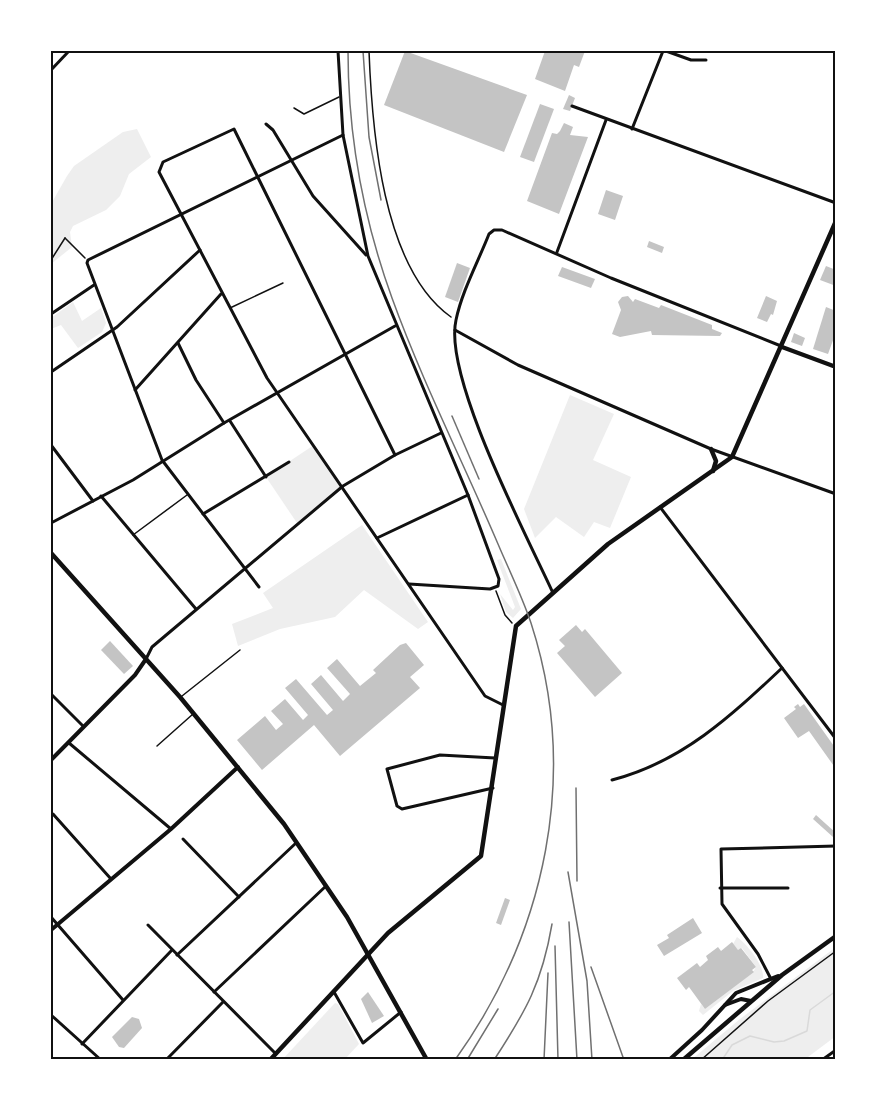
<svg xmlns="http://www.w3.org/2000/svg" width="887" height="1111" font-family="Jost,sans-serif">
	<style>
		.green { fill: #eee }
		.lines { fill: none; stroke-linecap: round; stroke-linejoin: round }
		.stream { stroke: #d9d9d9; stroke-width: 1.5 }
		.building { fill: #c4c4c4 }
		.path { stroke: #111; stroke-width: 1.5 }
		.service { stroke: #111; stroke-width: 1.5 }
		.minor { stroke: #111; stroke-width: 3 }
		.tertiary { stroke: #111; stroke-width: 4 }
		.secondary { stroke: #111; stroke-width: 4.5 }
		.primary { stroke: #111; stroke-width: 4.5 }
		.rail { stroke: #707070; stroke-width: 1.5 }
		.neatline { fill: none; stroke: #111; stroke-width: 2 }
	</style>
	<rect width="100%" height="100%" fill="#fff"/>
	<g class="green">
		<polygon points="137,129 151,157 129,174 120,196 106,210 73,226 70,232 72,247 51,264 51,204 67,176 74,166 123,132"/>
		<polygon points="73,302 82,321 101,308 106,323 102,332 78,348 61,325 51,329 51,318"/>
		<polygon points="570,395 614,414 593,460 631,477 610,528 594,522 584,537 556,517 535,538 524,509"/>
		<polygon points="314,445 343,486 297,523 266,477"/>
		<polygon points="362,525 428,622 418,629 364,590 335,617 280,629 238,646 232,624 273,608 263,593"/>
		<polygon points="501,559 521,609 513,618 506,612 500,594 513,610 515,607 497,560"/>
		<path d="M737,937c9,6 28,29 26,41l-30,13 -30,24 -4,-4 2,-7 4,5 48,-37 3,-5 -14,-19 -4,2 -5,-6z"/>
		<polygon points="836,947 836,1036 804,1060 691,1060 740,1019"/>
		<polygon points="335,1003 338,1004 359,1044 344,1060 282,1060"/>
	</g>
	<g class="lines">
		<polyline class="stream" points="722,1060 732,1045 750,1036 774,1042 784,1041 807,1031 810,1010 836,991"/>
	</g>
	<g class="building">
		<polygon points="405,51 527,95 504,152 384,105"/>
		<polygon points="545,51 585,51 579,67 574,65 565,91 535,79"/>
		<polygon points="569,95 575,98 570,111 563,109"/>
		<polygon points="540,104 554,109 534,162 520,157"/>
		<polygon points="564,123 573,127 570,135 588,137 559,214 527,201 552,133 557,134 560,131"/>
		<polygon points="606,190 623,196 615,220 598,214"/>
		<polygon points="649,241 664,247 662,253 647,247"/>
		<polygon points="457,263 470,268 458,302 445,297"/>
		<polygon points="826,266 836,270 836,286 820,280"/>
		<polygon points="562,267 595,279 591,288 558,276"/>
		<polygon points="628,296 633,302 635,299 659,308 661,305 712,325 712,329 722,333 720,336 652,335 651,331 620,337 612,334 621,310 618,302 622,297"/>
		<polygon points="766,296 777,301 773,315 771,314 767,322 757,318"/>
		<polygon points="826,307 836,311 836,332 828,354 813,349"/>
		<polygon points="794,333 805,338 802,346 791,342"/>
		<polygon points="576,625 582,632 585,629 622,673 595,697 557,653 565,646 559,640"/>
		<polygon points="110,641 133,666 124,674 101,650"/>
		<polygon points="406,643 424,665 410,677 420,688 340,756 314,725 262,770 237,740 265,716 276,730 283,724 271,711 285,699 303,720 308,715 285,688 296,679 327,715 333,710 311,684 321,675 343,701 350,694 327,668 337,659 360,686 376,673 373,670 400,645"/>
		<polygon points="798,704 800,707 804,704 836,749 836,769 809,731 798,738 784,718 796,709 794,707"/>
		<polygon points="816,815 836,833 833,837 813,819"/>
		<polygon points="505,898 510,900 501,925 496,923"/>
		<polygon points="693,918 702,933 664,956 657,945 669,938 667,935"/>
		<polygon points="732,942 738,950 741,948 756,967 752,970 754,972 705,1009 689,987 686,990 677,978 697,963 700,967 708,960 706,956 718,947 721,951"/>
		<polygon points="368,992 384,1016 372,1023 361,999"/>
		<polygon points="132,1017 139,1019 142,1028 124,1048 119,1047 112,1037"/>
	</g>
	<g class="lines">
		<g class="path">
			<path d="M369,51c3,79 13,217 82,266"/>
			<polyline points="65,238 85,258"/>
			<polyline points="51,260 65,238"/>
			<polyline points="496,591 505,615 512,623"/>
			<polyline points="701,1060 768,1001 836,951"/>
		</g>
		<g class="service">
			<polyline points="294,108 304,114 339,97"/>
			<polyline points="230,308 283,283"/>
			<polyline points="133,535 187,495"/>
			<polyline points="182,696 240,650"/>
			<polyline points="157,746 193,714"/>
		</g>
		<g class="minor">
			<polyline points="338,51 343,135 368,256 468,495 499,579 498,586 490,589 409,584"/>
			<polyline points="666,51 691,60 706,60"/>
			<polyline points="51,70 69,51"/>
			<polyline points="572,106 836,203"/>
			<polyline points="266,124 273,130 313,196 366,255"/>
			<polyline points="632,129 663,51"/>
			<polyline points="557,252 606,120"/>
			<polyline points="51,314 94,285"/>
			<polyline points="455,330 518,365 711,449 836,494"/>
			<polyline points="178,343 196,380 224,423"/>
			<polyline points="51,372 117,327 200,250"/>
			<polyline points="135,390 221,294"/>
			<polyline points="230,421 266,477"/>
			<polyline points="51,445 93,501"/>
			<polyline points="395,455 234,129 163,162 159,172 267,378 485,696 503,705"/>
			<polyline points="101,496 196,609"/>
			<polyline points="660,507 836,739"/>
			<polyline points="203,514 289,462"/>
			<polyline points="51,523 133,480 224,423 395,326"/>
			<polyline points="377,538 468,495"/>
			<polyline points="259,587 162,460 87,263 88,260 343,135"/>
			<path d="M553,593c-26,-57 -110,-216 -97,-273 6,-29 22,-58 33,-86l5,-4h8l109,48 170,68"/>
			<polyline points="146,659 152,647 343,486 395,455 441,433"/>
			<polyline points="51,694 83,726"/>
			<polyline points="69,743 171,829"/>
			<path d="M612,780c70,-18 119,-64 170,-112"/>
			<polyline points="493,788 402,809 397,806 387,769 440,755 495,758"/>
			<polyline points="53,814 111,879"/>
			<polyline points="183,839 239,897"/>
			<polyline points="720,888 788,888"/>
			<polyline points="51,917 123,1000"/>
			<polyline points="148,925 276,1054"/>
			<polyline points="177,955 296,843"/>
			<polyline points="771,979 758,954 722,904 721,849 836,846"/>
			<polyline points="214,992 326,886"/>
			<polyline points="334,992 363,1043 401,1012"/>
			<polyline points="51,1015 101,1060"/>
			<polyline points="82,1044 172,950"/>
			<polyline points="166,1060 223,1002"/>
			<polyline points="822,1060 836,1050"/>
		</g>
		<g class="tertiary">
			<polyline points="782,347 836,367"/>
			<polyline points="51,760 135,675 146,659"/>
			<polyline points="51,930 171,829 238,767"/>
			<polyline points="725,1005 741,999 751,1001"/>
			<polyline points="669,1060 702,1030 736,993 778,976"/>
		</g>
		<g class="secondary">
			<polyline points="711,449 716,461 713,471"/>
			<polyline points="51,553 180,697 284,824 347,917 427,1060"/>
			<polyline points="270,1060 388,933 481,856 516,626 608,544 732,457 836,221"/>
		</g>
		<polyline class="primary" points="683,1060 782,975 836,936"/>
		<g class="rail">
			<path d="M348,51c0,84 15,167 44,247 30,83 71,164 106,246 11,26 24,52 33,79 49,151 15,310 -76,437"/>
			<polyline points="363,51 369,137 381,200"/>
			<polyline points="452,416 479,479"/>
			<polyline points="576,788 577,881"/>
			<polyline points="568,872 587,981 592,1060"/>
			<polyline points="569,922 577,1060"/>
			<polyline points="555,946 558,1060"/>
			<polyline points="591,967 624,1060"/>
			<polyline points="467,1060 498,1009"/>
			<path d="M494,1060c32,-49 48,-77 58,-136"/>
			<polyline points="544,1060 548,973"/>
		</g>
	</g>
	<rect width="887" height="1111" fill="none" stroke="#ffffff" stroke-width="105"/>
	<rect x="52" y="52" width="782" height="1006" class="neatline"/>
</svg>
